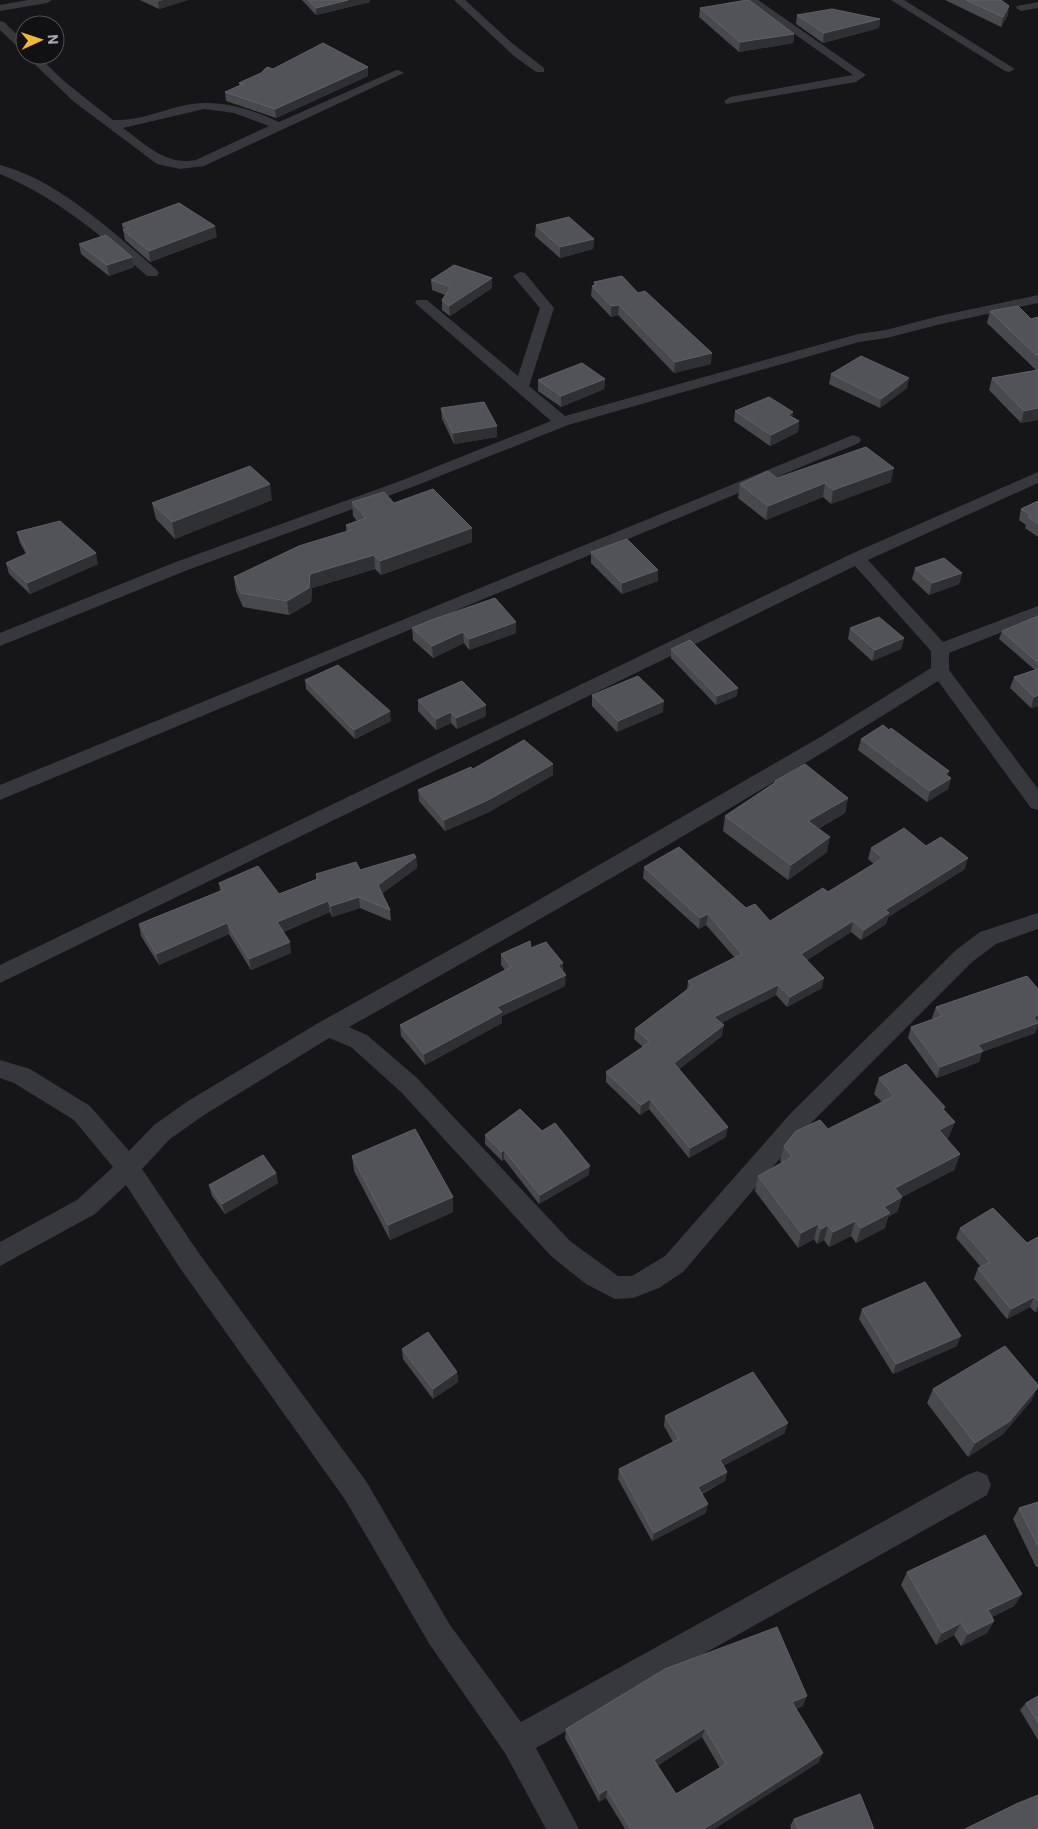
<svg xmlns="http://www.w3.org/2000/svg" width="1038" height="1829" font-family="Roboto,sans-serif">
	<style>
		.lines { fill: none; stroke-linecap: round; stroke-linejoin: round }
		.street { fill: #37383d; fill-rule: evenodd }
		.wall { fill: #47494d; fill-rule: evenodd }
		.shaded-wall { fill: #2f3033 }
		.building { fill: #525359; stroke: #606168; fill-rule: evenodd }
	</style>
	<rect width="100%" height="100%" fill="#161618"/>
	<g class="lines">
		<g class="street">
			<polygon points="28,0 52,0 47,3 0,11 0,5"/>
			<polygon points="454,0 465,0 512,43 544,68 544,72 536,72 514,56"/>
			<polygon points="746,0 758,0 866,75 856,82 726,104 724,101 730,97 853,75"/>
			<polygon points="891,0 904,0 1015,69 1009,72 1005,71"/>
			<polygon points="1038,2 1038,8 1021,11 1016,8 1017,6"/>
			<polygon points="0,21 4,22 25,42 25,51 21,50 0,30"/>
			<path d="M25,55h12l28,27 48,38c23,1 42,-7 64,-13 37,-10 69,0 102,15l115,-51 4,-1 6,3 -200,93 -24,3 -23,-5 -84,-63zM204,109l30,4 35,13 -73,34c-30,6 -51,-16 -73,-32z"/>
			<path d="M0,165c58,15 113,67 157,105l2,3 -2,3h-10c-45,-40 -91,-79 -147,-102z"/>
			<polygon points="520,272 525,273 554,308 529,386 565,416 858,334 886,330 939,316 1038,295 1038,303 941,324 887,338 859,342 568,425 415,486 185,571 0,646 0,633 173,563 403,480 551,421 415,303 417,300 427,300 518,376 540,308 513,276"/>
			<polygon points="853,435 859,437 861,440 859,443 0,800 0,785"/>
			<path d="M1038,472v11l-170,77 75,82 95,-36v12l-89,35v17l89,119v21l-7,-2 -93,-127c-193,122 -391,235 -589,346l18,8 50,43 153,163 48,35h14l33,-20 126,-143 165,-163 24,-18 58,-19v16l-42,15 -24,18 -165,165 -124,145 -24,16 -26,10 -18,1 -29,-15 -34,-27 -151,-165 -50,-45 -22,-9 -125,77 -34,24 -28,30 56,83 168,229 84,144 71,97 446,-247 10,-4 10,4 4,10 -4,10 -451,253 43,81h-33l-41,-76 -75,-108 -84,-144 -166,-233 -54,-83 -31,29 -95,52v-24l77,-42 36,-33 -39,-47 -60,-37 -14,-5v-18l30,9 60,37 39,45 25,-26 34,-24 132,-79 203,-113 299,-173 109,-68v-17l-76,-85 -855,417v-18l851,-411z"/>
		</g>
	</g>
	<g class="wall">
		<polygon points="140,0 188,0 159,9"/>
		<polygon points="302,0 370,0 370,2 316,15"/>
		<polygon points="945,0 1001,0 1008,15 1001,27"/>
		<polygon points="700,8 794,34 793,43 739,52 699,17"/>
		<polygon points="797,15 880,19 879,28 823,43 796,24"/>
		<polygon points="273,69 368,76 276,118 226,101 225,92 240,86 239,83"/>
		<polygon points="122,224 217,237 150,262 125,240"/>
		<polygon points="536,225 594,239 593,249 560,258 535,236"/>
		<polygon points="79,244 132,257 134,267 109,276 81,254"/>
		<polygon points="492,278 492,288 450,316 442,310 442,300 445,295 432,290 431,280"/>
		<polygon points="594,282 711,364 674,373 618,315 611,317 591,296 592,286 594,285"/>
		<polygon points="990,311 1031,319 1038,317 1038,420 1021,423 989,390 992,378 1036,370 987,323"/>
		<polygon points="831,374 907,388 880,408 829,384"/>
		<polygon points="605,379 604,389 561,407 538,391 538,380"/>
		<polygon points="441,408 497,437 454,444 442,419"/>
		<polygon points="735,411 793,417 799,421 798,432 770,446 734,421"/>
		<polygon points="777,478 891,482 831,504 823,497 766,520 738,498 740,484"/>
		<polygon points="272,500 175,539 156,519 152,503"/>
		<polygon points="1038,501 1038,537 1025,528 1026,525 1019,520 1021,509"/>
		<polygon points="352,502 394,503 472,542 381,575 375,569 312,588 311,602 289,615 243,607 236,591 234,577 346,532 346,525 357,521 353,516"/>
		<polygon points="17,532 98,564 30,594 9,574 6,563 26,554 20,543"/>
		<polygon points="591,552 658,581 622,594 591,563"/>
		<polygon points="915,568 962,573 959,584 929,595 912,579"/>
		<polygon points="1038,616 1038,706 1031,708 1010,688 1014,677 1035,670 999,639 1002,631"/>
		<polygon points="516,622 516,633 469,650 464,643 433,658 413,640 412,628"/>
		<polygon points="850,628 904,638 901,649 872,661 848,639"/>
		<polygon points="671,649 737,696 716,705 671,658"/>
		<polygon points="305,680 391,721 355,739 306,689"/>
		<polygon points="592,695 663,712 617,732 592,706"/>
		<polygon points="418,700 486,705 486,716 457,729 451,723 436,730 418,711"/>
		<polygon points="861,739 948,776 951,778 948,789 927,802 858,750"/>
		<polygon points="473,769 553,775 489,812 445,831 419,801 418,790"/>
		<polygon points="775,781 848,798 845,813 818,829 827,852 788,880 723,831 725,816 774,783"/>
		<polygon points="926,846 965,869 888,917 886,924 861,940 851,932 807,960 822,988 787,1007 776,995 721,1023 722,1036 679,1069 726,1137 689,1158 649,1109 640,1115 606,1082 606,1072 643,1047 634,1039 635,1029 687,990 688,981 735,958 706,925 699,929 643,878 644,867 746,908 770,921 828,892 874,864 868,859 871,848"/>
		<polygon points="416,857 417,868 382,893 390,910 391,921 360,908 332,917 330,912 283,932 291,953 251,970 229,934 159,965 141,936 139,924 220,891 219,883 279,894 316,879 316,874 360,870"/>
		<polygon points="531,948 563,963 563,971 565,986 502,1016 502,1023 425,1065 401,1036 400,1025 505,970 501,965 501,954"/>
		<polygon points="936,1007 1038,1025 1035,1033 982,1052 979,1062 937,1078 908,1038 911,1027 933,1019 932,1018"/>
		<polygon points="879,1078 945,1107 944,1110 949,1137 946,1139 960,1154 954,1170 902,1197 897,1212 888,1217 885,1228 856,1243 851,1236 829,1247 824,1240 817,1244 814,1239 798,1248 755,1191 758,1176 782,1163 780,1161 784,1146 828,1129 882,1102 874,1094"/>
		<polygon points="542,1131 589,1175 539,1204 504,1159 502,1161 485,1144 485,1135"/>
		<polygon points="352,1156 453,1197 453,1212 390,1240 354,1171"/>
		<polygon points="276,1173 278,1183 225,1214 212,1196 209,1185"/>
		<polygon points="960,1228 1027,1243 1038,1237 1038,1311 1035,1312 1030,1307 1007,1319 974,1279 978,1268 981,1267 956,1238"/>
		<polygon points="862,1309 957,1346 893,1374 859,1319"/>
		<polygon points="402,1349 457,1372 458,1382 433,1399 403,1359"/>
		<polygon points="933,1389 1032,1400 1003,1434 968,1457 927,1403"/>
		<polygon points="665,1416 785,1433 723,1466 727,1472 725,1481 702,1494 706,1513 652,1541 618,1479 619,1469 673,1442 664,1426"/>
		<polygon points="1038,1502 1038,1567 1036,1567 1013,1519 1019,1508"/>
		<polygon points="907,1572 1022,1594 1014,1606 992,1617 994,1621 987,1633 961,1646 954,1635 936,1645 901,1585"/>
		<polygon points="1038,1696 1038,1740 1020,1710 1026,1703"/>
		<path d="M803,1706l-7,3 23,53 -105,67h-89l-19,-31 -7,4 -34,-64 1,-9zM702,1737l18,31 -44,26 -19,-28z"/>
		<polygon points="794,1819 874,1829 791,1829 790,1826"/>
	</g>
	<g class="shaded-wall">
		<polygon points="163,0 188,0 159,9 158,2"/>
		<polygon points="348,0 370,0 370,2 316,15 316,8"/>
		<polygon points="1009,6 1008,15 1001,27 1003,17"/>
		<polygon points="880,19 879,28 823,43 824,33"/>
		<polygon points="794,34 793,43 739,52 740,42"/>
		<polygon points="368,67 368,76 276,118 275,109"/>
		<polygon points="215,226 217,237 150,262 149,251"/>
		<polygon points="594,239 593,249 560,258 560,247"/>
		<polygon points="132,257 134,267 109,276 107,265"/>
		<polygon points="492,278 492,288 450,316 449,306"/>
		<polygon points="619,305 618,315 611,317 611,306"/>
		<polygon points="712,353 711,364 674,373 675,362"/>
		<polygon points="909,378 907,388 880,408 881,399"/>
		<polygon points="605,379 604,389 561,407 561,396"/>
		<polygon points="1038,408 1038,420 1021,423 1024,411"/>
		<polygon points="793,412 792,423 788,415"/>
		<polygon points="799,421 798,432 770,446 771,435"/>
		<polygon points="497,426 497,437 454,444 453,433"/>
		<polygon points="894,468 891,482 831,504 833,490"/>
		<polygon points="825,483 823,497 766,520 768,506"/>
		<polygon points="270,484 272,500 175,539 172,522"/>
		<polygon points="472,528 472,542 381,575 380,561"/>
		<polygon points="96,553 98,564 30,594 27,583"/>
		<polygon points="374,555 375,569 312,588 311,602 289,615 287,601 310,574"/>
		<polygon points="658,570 658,581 622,594 622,583"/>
		<polygon points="962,573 959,584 929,595 932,583"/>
		<polygon points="516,622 516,633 469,650 469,639"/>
		<polygon points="463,632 464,643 433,658 432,646"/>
		<polygon points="904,638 901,649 872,661 875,650"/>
		<polygon points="738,688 737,696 716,705 717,696"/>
		<polygon points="1038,695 1038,706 1031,708 1034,697"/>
		<polygon points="664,701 663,712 617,732 618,721"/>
		<polygon points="486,705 486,716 457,729 456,718"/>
		<polygon points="390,711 391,721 355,739 354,730"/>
		<polygon points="451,712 451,723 436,730 436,719"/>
		<polygon points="553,764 553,775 489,812 445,831 444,820"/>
		<polygon points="949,771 947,781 951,778 948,789 927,802 930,791 945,774"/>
		<polygon points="848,798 845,813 805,836 808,821"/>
		<polygon points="830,837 827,852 788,880 791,865"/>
		<polygon points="416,857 417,868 379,896 378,885"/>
		<polygon points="968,858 965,869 888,917 886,924 861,940 864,930 885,910"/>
		<polygon points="359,897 360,908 332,917 331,906"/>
		<polygon points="328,901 330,912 279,933 277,922"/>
		<polygon points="708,914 706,925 699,929 700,918"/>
		<polygon points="853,921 851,932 799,965 801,954"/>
		<polygon points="227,923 229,934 159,965 156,954"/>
		<polygon points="290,942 291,953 251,970 249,959"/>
		<polygon points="563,963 562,974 558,965"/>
		<polygon points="566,975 565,986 502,1016 502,1023 425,1065 424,1054 497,1007"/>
		<polygon points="824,978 822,988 787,1007 790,997"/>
		<polygon points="778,985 776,995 712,1028 714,1017"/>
		<polygon points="1038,1015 1038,1025 1035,1033 982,1052 979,1062 937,1078 940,1067 978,1045"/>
		<polygon points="724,1025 722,1036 673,1074 674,1063"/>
		<polygon points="650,1099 649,1109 640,1115 641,1105"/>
		<polygon points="955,1122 949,1137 934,1146 939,1130"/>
		<polygon points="728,1127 726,1137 689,1158 690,1148"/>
		<polygon points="504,1150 504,1159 502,1161 502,1152"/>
		<polygon points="960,1154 954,1170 902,1197 897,1212 888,1217 885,1228 856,1243 861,1228 884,1207 895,1188"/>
		<polygon points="590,1166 589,1175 539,1204 540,1195"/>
		<polygon points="276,1173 278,1183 225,1214 222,1204"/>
		<polygon points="453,1197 453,1212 390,1240 388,1225"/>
		<polygon points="855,1221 851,1236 829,1247 833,1232"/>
		<polygon points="818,1224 814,1239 798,1248 801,1233"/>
		<polygon points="828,1225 824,1240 817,1244 821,1229"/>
		<polygon points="1034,1297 1030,1307 1007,1319 1011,1309"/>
		<polygon points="1038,1305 1038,1311 1035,1312"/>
		<polygon points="961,1336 957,1346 893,1374 896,1364"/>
		<polygon points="457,1372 458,1382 433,1399 433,1389"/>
		<polygon points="1038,1387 1032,1400 1003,1434 968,1457 975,1443"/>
		<polygon points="788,1423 785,1433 718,1469 720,1460"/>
		<polygon points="727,1472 725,1481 696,1496 698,1487"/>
		<polygon points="708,1504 706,1513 652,1541 654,1533"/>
		<polygon points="1022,1594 1014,1606 981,1622 988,1610"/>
		<polygon points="994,1621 987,1633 961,1646 968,1634"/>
		<polygon points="961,1623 954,1635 936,1645 942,1633"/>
		<polygon points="807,1696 803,1706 788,1712 792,1702"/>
		<polygon points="705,1728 702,1737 652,1769 654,1760"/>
		<polygon points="823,1753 819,1762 714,1829 704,1829"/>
		<polygon points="607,1789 606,1798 599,1802 600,1794"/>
	</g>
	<g class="building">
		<polygon points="308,0 348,0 316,8"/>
		<polygon points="747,0 749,0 794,34 740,42 700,8"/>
		<polygon points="966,0 1001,0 1009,6 1003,17"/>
		<polygon points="832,9 880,19 824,33 797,15"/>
		<polygon points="323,43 368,67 275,109 225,92 243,84 239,83 261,73 267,67 273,69"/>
		<polygon points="179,203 215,226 149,251 123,230 129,228 122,224"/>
		<polygon points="569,217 594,239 560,247 536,225"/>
		<polygon points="106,235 132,257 107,265 79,244"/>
		<polygon points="454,265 492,278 449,306 442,300 451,287 431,280"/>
		<polygon points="622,276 638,293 645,291 712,353 675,362 619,305 611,306 592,286 596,285 594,282"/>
		<polygon points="1018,306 1031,319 1038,317 1038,357 990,311"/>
		<polygon points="861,356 909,378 881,399 831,374"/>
		<polygon points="582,363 605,379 561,396 538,380"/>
		<polygon points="1038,370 1038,408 1024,411 992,378"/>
		<polygon points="769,397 793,412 788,415 799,421 771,435 735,411"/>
		<polygon points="484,402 497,426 453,433 441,408"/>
		<polygon points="866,447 894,468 833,490 825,483 768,506 740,484 768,471 777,478"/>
		<polygon points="250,466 270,484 172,522 152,503"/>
		<polygon points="433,489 472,528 380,561 374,555 310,574 309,588 287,601 241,593 234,577 299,546 351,530 346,525 366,518 352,502 384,492 394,503"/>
		<polygon points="1038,501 1038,524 1028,517 1031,515 1021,509"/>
		<polygon points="60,521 96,553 27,583 6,563 28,553 17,532"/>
		<polygon points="627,539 658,570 622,583 591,552"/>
		<polygon points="944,558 962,573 932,583 915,568"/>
		<polygon points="495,598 516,622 469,639 463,632 432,646 412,628 434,619"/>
		<polygon points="1038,616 1038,663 1002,631"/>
		<polygon points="879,617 904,638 875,650 850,628"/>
		<polygon points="690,640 738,688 717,696 671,649"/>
		<polygon points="338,665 390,711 354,730 305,680"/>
		<polygon points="1038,669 1038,695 1034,697 1014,677"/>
		<polygon points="638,676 664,701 618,721 592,695"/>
		<polygon points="462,681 486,705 456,718 451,712 436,719 418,700"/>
		<polygon points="883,725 889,730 891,728 949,771 945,774 951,778 930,791 861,739"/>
		<polygon points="524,740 553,764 488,800 444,820 418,790 471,767 473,769"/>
		<polygon points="805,764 848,798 808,821 830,837 791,865 725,816 776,782 775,781"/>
		<polygon points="904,828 926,846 941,837 968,858 885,910 889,913 864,930 853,921 801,954 824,978 790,997 778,985 714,1017 724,1025 674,1063 728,1127 690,1148 650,1099 641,1105 606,1072 650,1042 635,1029 692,986 688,981 742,954 708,914 700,918 644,867 679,847 746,908 755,904 770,921 823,888 828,892 883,858 871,848"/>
		<polygon points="414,854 416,857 378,885 390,910 359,897 331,906 328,901 277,922 290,942 249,959 227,923 156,954 139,924 223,890 219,883 258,866 279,894 318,879 316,874 356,862 360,870"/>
		<polygon points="530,941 531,948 546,942 563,963 558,965 566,975 497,1007 502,1012 424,1054 400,1025 511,967 501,954"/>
		<polygon points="1027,976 1038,989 1038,1015 1034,1017 1038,1023 978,1045 983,1051 940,1067 911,1027 942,1016 936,1007"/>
		<polygon points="906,1064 945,1107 942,1108 955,1122 939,1130 960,1154 895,1188 902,1197 884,1207 890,1213 861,1228 855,1221 833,1232 828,1225 821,1229 818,1224 801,1233 758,1176 792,1157 784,1146 796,1131 820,1120 828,1129 894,1096 879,1078"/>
		<polygon points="520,1109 542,1131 555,1123 590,1166 540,1195 504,1150 502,1152 485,1135"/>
		<polygon points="415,1129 453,1197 388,1225 352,1156"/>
		<polygon points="263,1155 276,1173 222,1204 209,1185"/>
		<polygon points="993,1208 1027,1243 1038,1237 1038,1301 1034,1297 1011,1309 978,1268 990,1262 960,1228"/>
		<polygon points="925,1282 961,1336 896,1364 862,1309"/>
		<polygon points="428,1332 457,1372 433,1389 402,1349"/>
		<polygon points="1005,1346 1038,1385 1038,1387 1010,1421 975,1443 933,1389"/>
		<polygon points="753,1372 788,1423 720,1460 727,1472 698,1487 708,1504 654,1533 619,1469 679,1439 665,1416"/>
		<polygon points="1038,1502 1038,1546 1019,1508"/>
		<polygon points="985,1535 1022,1594 988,1610 994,1621 968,1634 961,1623 942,1633 907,1572"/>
		<path d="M777,1627l30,69 -15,6 31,51 -119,76h-73l-24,-40 -7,5 -34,-65 99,-60zM705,1728l21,36 -50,30 -22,-34z"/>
		<polygon points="1038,1696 1038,1723 1026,1703"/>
		<polygon points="860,1794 874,1829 798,1829 794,1819"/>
		<polygon points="1038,1795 1038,1829 965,1829 1016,1804"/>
	</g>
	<g transform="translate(40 40) rotate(87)"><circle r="24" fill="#111113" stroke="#4e4f55"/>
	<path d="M0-4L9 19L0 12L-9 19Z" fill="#efb838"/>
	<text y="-8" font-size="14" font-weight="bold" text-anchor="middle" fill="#a9adb8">N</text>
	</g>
</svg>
